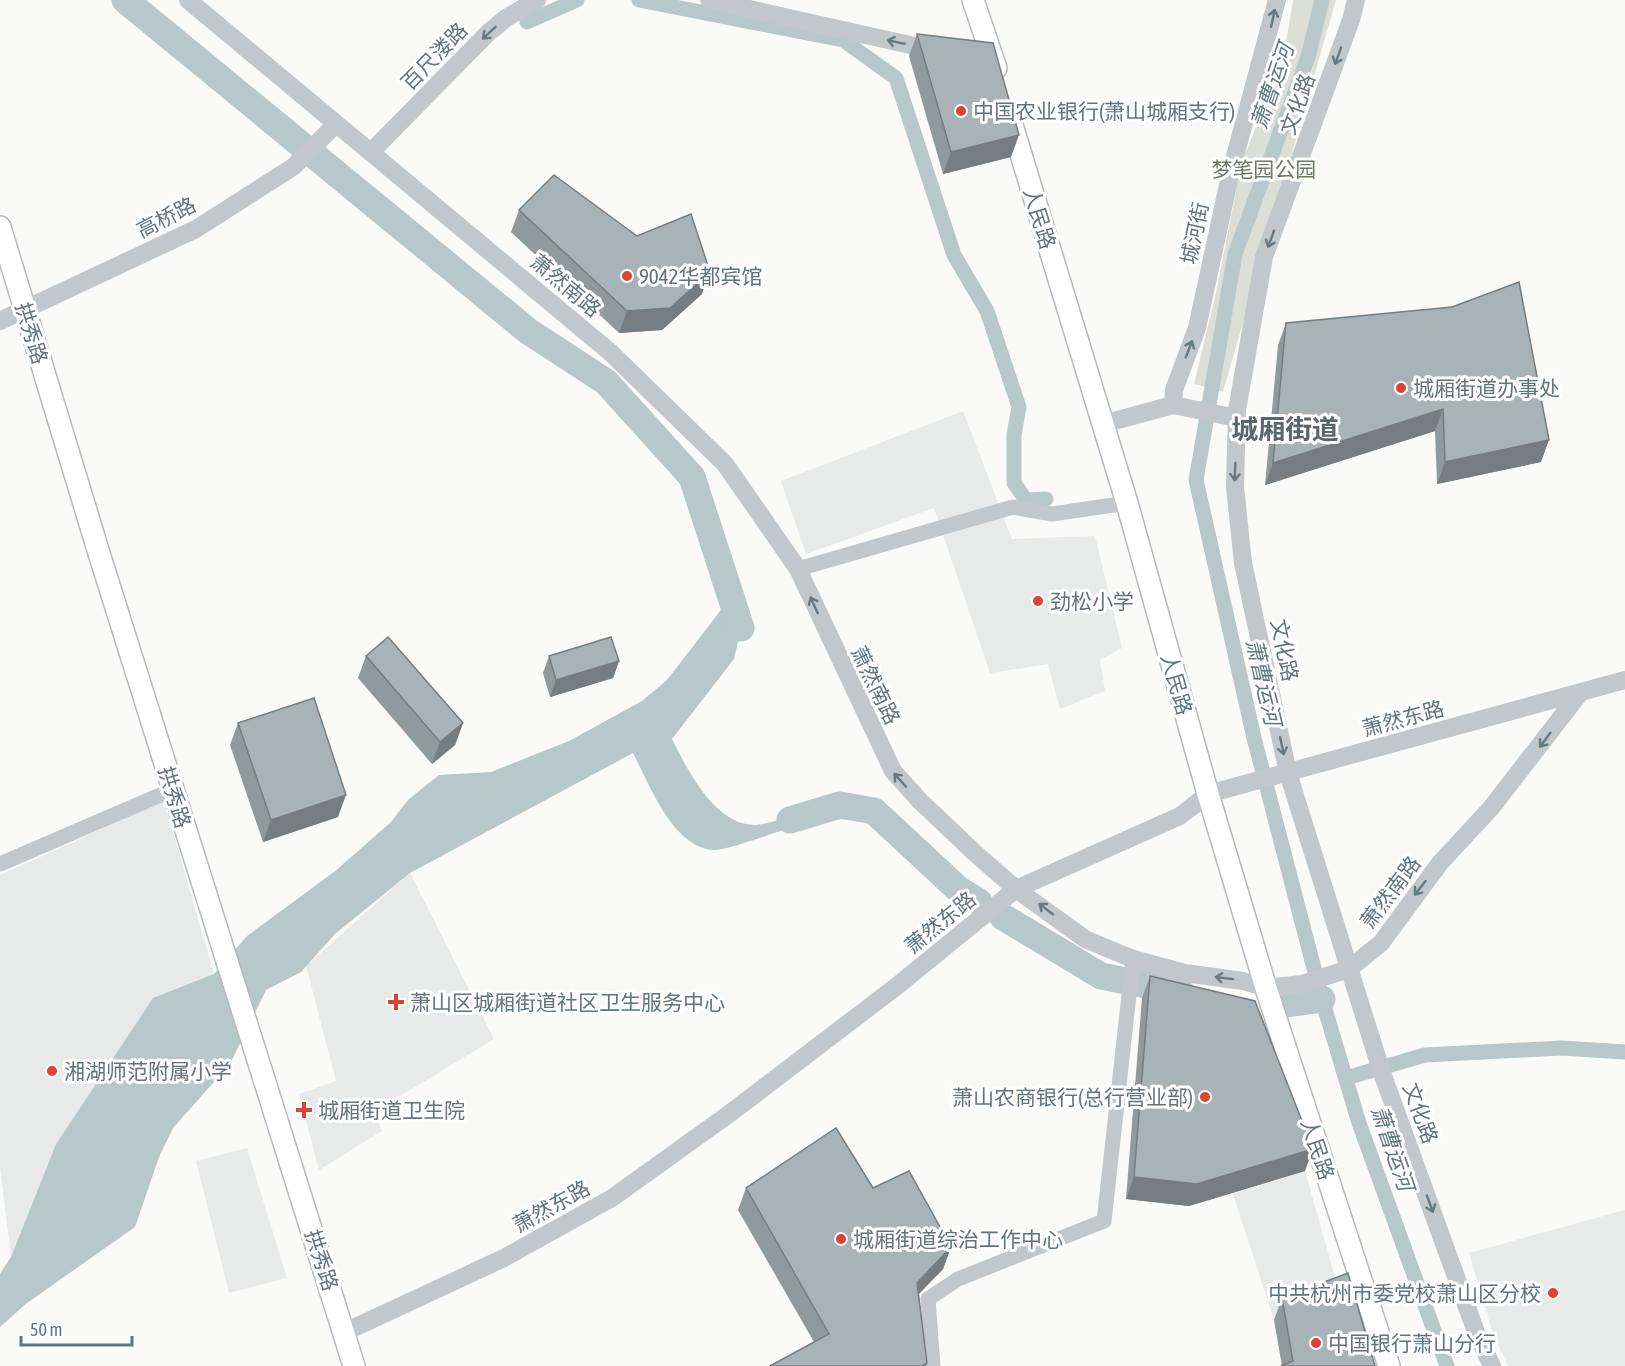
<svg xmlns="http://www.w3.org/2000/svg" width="1625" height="1366" font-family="'Asap Condensed','Noto Sans SC',sans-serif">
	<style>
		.built { fill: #e8eae9 }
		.green { fill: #dbdfd7 }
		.water { fill: #b8c7c9 }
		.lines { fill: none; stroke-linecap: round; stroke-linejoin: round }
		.canal { stroke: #b8c7c9; stroke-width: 15 }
		.river { stroke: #b8c7c9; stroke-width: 27 }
		.secondary-casing { stroke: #b4bbbe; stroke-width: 24 }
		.minor { stroke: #c1c7ca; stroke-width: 15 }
		.tertiary { stroke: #c1c7ca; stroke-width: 18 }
		.secondary { stroke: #fff; stroke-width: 21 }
		.wall { fill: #909a9d }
		.shaded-wall { fill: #767d80 }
		.building { fill: #a8b3b7; stroke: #767d80; stroke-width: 1.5 }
		.oneway { stroke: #667880 }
		.poi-dot { fill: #df4133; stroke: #fff; stroke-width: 2 }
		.labels { text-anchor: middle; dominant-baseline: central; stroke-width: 6; stroke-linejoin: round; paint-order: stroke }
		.street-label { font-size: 21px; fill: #61747c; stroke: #fff }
		.poi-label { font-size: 21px; fill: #61747c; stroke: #fff; text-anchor: start }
		.park-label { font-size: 21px; fill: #6c7a65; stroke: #fff }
		.water-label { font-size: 22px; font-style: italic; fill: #60787c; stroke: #fff }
		.district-label { font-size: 27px; font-weight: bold; fill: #58676d; stroke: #fff }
	</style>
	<rect width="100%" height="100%" fill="#fafaf8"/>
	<g class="built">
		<polygon points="963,411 1012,539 1095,536 1122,648 1100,660 1105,691 1060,709 1048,664 990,673 934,508 806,554 781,481"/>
		<polygon points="164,801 214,974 153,998 56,1144 11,1257 0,1167 0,875"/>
		<polygon points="410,873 494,1039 374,1112 382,1131 319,1170 299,1094 336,1081 306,966"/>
		<polygon points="247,1148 287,1278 229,1293 196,1161"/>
		<polygon points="1305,1171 1340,1295 1274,1320 1233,1194"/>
		<polygon points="1625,1210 1625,1366 1508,1366 1493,1334 1469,1253"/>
	</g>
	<polygon class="green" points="1293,0 1336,0 1223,392 1194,384 1216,293 1242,161 1283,61"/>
	<path class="water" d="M731,597l10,31 -7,31 -62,80c15,30 43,87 84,86 10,-1 22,-5 32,-7l7,8c-16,5 -66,24 -80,24 -42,-1 -65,-65 -82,-97l-223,120 -75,61 -34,38 -35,18 -36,74 -57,64 -14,29 -24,70 -108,76 -27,24v-53l11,-17 45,-113 97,-146 61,-24 33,-38 87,-64 56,-49 19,-24 30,-24 52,-3 78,-31 73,-40 25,-21z"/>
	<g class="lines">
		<g class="canal">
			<polyline points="639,0 843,40 896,78 954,255 987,311 1019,407 1014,435 1014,483 1026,500 1046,499"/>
			<polyline points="1322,0 1308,57 1235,254 1196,480 1254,738 1322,999 1359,1123 1447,1366"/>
			<polyline points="527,22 577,0"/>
			<polyline points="1346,1078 1425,1055 1562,1048 1625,1052"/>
		</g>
		<g class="river">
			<polyline points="125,0 528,331 606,382 692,477 741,628"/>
			<polyline points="790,820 840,805 874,811 958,889 979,902"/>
			<polyline points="1003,917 1101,976 1181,992"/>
			<polyline points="1285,1004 1322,999"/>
		</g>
		<g class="secondary-casing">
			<g id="secondary">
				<polyline points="973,0 996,68"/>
				<polyline points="1009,115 1127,503 1208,794 1266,988 1389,1366"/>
				<polyline points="0,227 98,550 354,1366"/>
			</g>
		</g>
		<g class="minor">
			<polyline points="798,569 1013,507 1052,514 1127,503"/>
			<polyline points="0,864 172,790"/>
			<polyline points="933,1366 928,1299 958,1279 1104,1221 1133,959"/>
		</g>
		<g class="tertiary">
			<polyline points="188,0 610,352 725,464 798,569 893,771 920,801 976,854 1016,889 1085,939 1133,959 1185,973 1243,981 1266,988 1302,984 1349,969 1381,943 1440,863 1491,808 1580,693"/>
			<polyline points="709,0 937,51"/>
			<polyline points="1356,0 1351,20 1264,257 1237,410 1235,487 1243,563 1288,773 1381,1070 1476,1332 1492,1366"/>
			<polyline points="371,152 488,33 506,18 537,0"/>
			<polyline points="0,321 196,229 293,167 335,125"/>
			<polyline points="1173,405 1174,390 1197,328 1231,171 1277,0"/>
			<polyline points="1103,424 1173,405 1237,418"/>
			<polyline points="345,1332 504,1258 612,1198 729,1114 897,986 1016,889 1180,816 1208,794 1625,680"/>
		</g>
		<use href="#secondary" class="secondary"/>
	</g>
	<g class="wall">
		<polygon points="917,34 1011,157 943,174 909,56"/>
		<polygon points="519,210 702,294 662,330 619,333 511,232"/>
		<polygon points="1286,323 1541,462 1437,484 1435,431 1265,485 1278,345"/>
		<polygon points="366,656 463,723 455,745 432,764 358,678"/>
		<polygon points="549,656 619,661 613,678 550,697 543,673"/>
		<polygon points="238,723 338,817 263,842 230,745"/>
		<polygon points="1150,976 1305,1171 1189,1206 1126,1199 1142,998"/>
		<polygon points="746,1188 873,1188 951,1247 943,1269 919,1294 927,1363 926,1366 770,1366 814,1342 738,1210"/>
		<polygon points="1282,1298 1375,1366 1282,1366 1274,1320"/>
	</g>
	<g class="shaded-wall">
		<polygon points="1019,135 1011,157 943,174 951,152"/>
		<polygon points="710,272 702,294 662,330 619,333 627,311"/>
		<polygon points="1443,409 1435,431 1265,485 1273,463"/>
		<polygon points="1549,440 1541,462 1437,484 1445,462"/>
		<polygon points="619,661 613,678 550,697 556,680"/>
		<polygon points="463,723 455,745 432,764 440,742"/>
		<polygon points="346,795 338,817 263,842 271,820"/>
		<polygon points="1313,1149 1305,1171 1189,1206 1126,1199 1134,1177"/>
		<polygon points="951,1247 943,1269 909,1304 917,1283"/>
	</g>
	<g class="building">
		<polygon points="917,34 993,43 1019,135 951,152"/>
		<polygon points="554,175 637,236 691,214 710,272 670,308 627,311 519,210"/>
		<polygon points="1519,282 1549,440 1445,462 1443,409 1273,463 1286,323 1452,307"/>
		<polygon points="388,637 463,723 440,742 366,656"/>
		<polygon points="611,637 619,661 556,680 549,656"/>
		<polygon points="314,698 346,795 271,820 238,723"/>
		<polygon points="1150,976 1255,1001 1313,1149 1197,1184 1134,1177"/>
		<polygon points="836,1128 873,1188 909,1171 951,1247 917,1283 927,1363 922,1366 770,1366 829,1334 746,1188"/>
		<polygon points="1348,1273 1375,1366 1281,1366 1293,1361 1282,1298"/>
	</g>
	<defs><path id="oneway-shaft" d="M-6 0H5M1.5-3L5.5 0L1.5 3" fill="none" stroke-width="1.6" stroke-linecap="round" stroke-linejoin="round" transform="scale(1.5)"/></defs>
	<g class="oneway">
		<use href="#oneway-shaft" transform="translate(1273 18) rotate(-78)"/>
		<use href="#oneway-shaft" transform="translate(489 33) rotate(137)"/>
		<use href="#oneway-shaft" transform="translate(896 42) rotate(-168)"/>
		<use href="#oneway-shaft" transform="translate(1338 56) rotate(110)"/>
		<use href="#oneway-shaft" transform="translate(1271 239) rotate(110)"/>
		<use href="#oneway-shaft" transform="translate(1189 349) rotate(-69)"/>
		<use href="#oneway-shaft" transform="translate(1235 472) rotate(92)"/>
		<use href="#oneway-shaft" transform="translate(814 605) rotate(-114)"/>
		<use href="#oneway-shaft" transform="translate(1545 740) rotate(127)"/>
		<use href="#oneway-shaft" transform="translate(1282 746) rotate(78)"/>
		<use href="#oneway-shaft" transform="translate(900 780) rotate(-132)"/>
		<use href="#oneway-shaft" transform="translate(1420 888) rotate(128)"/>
		<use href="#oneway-shaft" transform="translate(1046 909) rotate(-142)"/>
		<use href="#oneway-shaft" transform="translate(1224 978) rotate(-173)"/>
		<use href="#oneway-shaft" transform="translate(1430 1204) rotate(70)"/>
	</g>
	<g class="poi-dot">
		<circle cx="961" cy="111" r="6"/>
		<circle cx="627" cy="276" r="6"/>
		<circle cx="1401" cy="388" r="6"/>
		<circle cx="1038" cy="601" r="6"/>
		<path d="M393 993h6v6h6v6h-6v6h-6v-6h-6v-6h6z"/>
		<circle cx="52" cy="1071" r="6"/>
		<circle cx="1205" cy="1097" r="6"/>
		<path d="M301 1101h6v6h6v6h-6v6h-6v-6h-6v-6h6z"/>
		<circle cx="841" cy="1239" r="6"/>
		<circle cx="1553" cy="1293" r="6"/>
		<circle cx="1316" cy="1343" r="6"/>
	</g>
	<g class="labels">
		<g class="street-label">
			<text transform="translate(434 56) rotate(-46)">百尺溇路</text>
			<text transform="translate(1297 104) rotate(-70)">文化路</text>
			<text transform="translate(166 217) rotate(-27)">高桥路</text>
			<text transform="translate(1040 218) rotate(73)">人民路</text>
			<text transform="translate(1194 233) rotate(-78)">城河街</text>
			<text transform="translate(566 285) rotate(40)">萧然南路</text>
			<text transform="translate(32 333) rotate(73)">拱秀路</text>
			<text transform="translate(1285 650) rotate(78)">文化路</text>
			<text transform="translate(1177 684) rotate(74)">人民路</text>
			<text transform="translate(876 685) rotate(64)">萧然南路</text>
			<text transform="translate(1403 718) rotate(-15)">萧然东路</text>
			<text transform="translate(175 797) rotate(73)">拱秀路</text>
			<text transform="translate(1390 892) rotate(-53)">萧然南路</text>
			<text transform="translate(940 922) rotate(-39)">萧然东路</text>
			<text transform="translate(1421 1113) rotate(70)">文化路</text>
			<text transform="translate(1318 1149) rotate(72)">人民路</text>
			<text transform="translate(551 1206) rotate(-29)">萧然东路</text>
			<text transform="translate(322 1260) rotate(72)">拱秀路</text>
		</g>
		<g class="poi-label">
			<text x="973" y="111">中国农业银行(萧山城厢支行)</text>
			<text x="639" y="276">9042华都宾馆</text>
			<text x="1413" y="388">城厢街道办事处</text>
			<text x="1050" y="601">劲松小学</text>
			<text x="410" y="1002">萧山区城厢街道社区卫生服务中心</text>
			<text x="64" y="1071">湘湖师范附属小学</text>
			<text x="1193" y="1097" text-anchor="end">萧山农商银行(总行营业部)</text>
			<text x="318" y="1110">城厢街道卫生院</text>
			<text x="853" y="1239">城厢街道综治工作中心</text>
			<text x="1541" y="1293" text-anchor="end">中共杭州市委党校萧山区分校</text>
			<text x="1328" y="1343">中国银行萧山分行</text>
		</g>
		<g class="park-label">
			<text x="1264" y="169">梦笔园公园</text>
		</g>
		<g class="water-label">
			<text transform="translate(1272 86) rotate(-71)">萧曹运河</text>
			<text transform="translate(1264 682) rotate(77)">萧曹运河</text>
			<text transform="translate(1393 1148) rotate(71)">萧曹运河</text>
		</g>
		<g class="district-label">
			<text x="1285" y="429">城厢街道</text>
		</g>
	</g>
	<path d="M21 1336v9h111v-9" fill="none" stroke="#61747c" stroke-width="3"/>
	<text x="30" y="1336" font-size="18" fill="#61747c" stroke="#ffffff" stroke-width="4.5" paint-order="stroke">50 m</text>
</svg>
